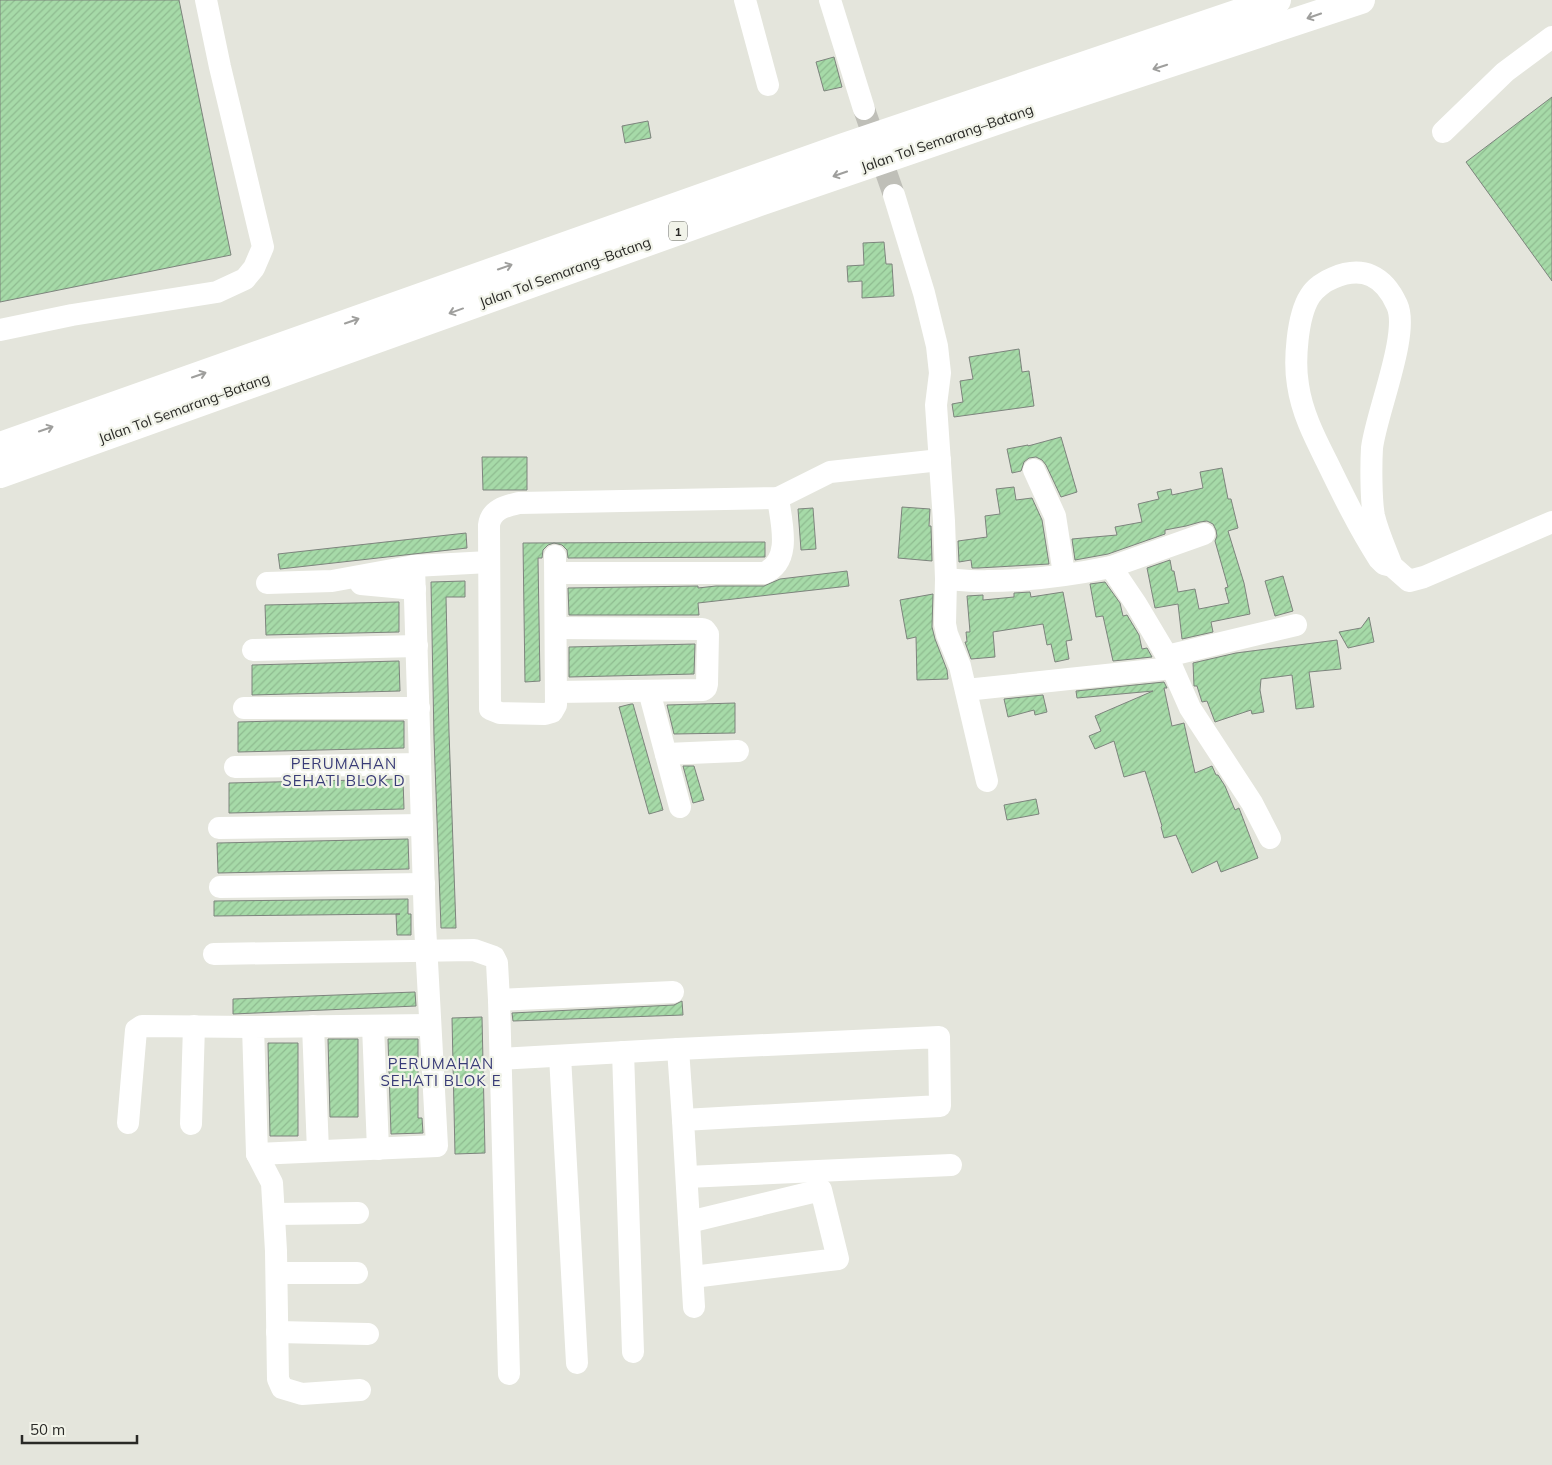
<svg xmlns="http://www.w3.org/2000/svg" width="1552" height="1465" font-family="Mulish,sans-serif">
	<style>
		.building { fill: url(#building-hatch); stroke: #7d847d }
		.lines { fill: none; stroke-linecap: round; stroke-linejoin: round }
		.minor-tunnel { stroke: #bfbfb8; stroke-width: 22; stroke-dasharray: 22 11; stroke-linecap: butt }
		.minor { stroke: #fff; stroke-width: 22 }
		.highway { stroke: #fff; stroke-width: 28 }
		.oneway { stroke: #9f9f9d }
		.labels { text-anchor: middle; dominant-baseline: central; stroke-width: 4.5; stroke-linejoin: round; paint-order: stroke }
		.shield { fill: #f1f3e9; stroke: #656660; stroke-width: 1 }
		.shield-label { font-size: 12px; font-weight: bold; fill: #292926 }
		.street-label { font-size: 14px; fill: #292926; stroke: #f1f3e9 }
		.neighbourhood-label { font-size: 15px; letter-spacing: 1px; fill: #383b77; stroke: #f1f3e9 }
	</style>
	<defs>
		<pattern id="building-hatch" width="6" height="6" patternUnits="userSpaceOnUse" patternTransform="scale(1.25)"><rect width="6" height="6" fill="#a6daa8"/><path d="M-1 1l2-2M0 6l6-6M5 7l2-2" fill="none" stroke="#8fbb90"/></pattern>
	</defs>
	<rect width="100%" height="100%" fill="#e4e5dc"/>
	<g class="building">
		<polygon points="0,0 179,0 231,255 0,302"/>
		<polygon points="834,57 842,87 824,91 816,62"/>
		<polygon points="1552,97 1552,281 1466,162"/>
		<polygon points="648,121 651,138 625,143 622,126"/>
		<polygon points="884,242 886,264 892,264 894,296 862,298 862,281 848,282 847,266 864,265 863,243"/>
		<polygon points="1019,349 1022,372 1029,371 1034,406 954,417 952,404 963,402 960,381 973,379 969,357"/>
		<polygon points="1061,437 1077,492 1061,497 1046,465 1042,460 1036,457 1029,458 1024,462 1021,471 1012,473 1007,449 1028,445 1028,446"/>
		<polygon points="482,457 527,457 527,490 483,490"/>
		<polygon points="1222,468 1228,499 1231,499 1238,528 1228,531 1244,583 1250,614 1211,622 1213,632 1182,639 1178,604 1155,608 1147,568 1170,560 1172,571 1174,571 1178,592 1195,589 1199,609 1229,603 1225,588 1228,587 1215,541 1217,536 1216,530 1213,524 1207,521 1200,522 1186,526 1165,530 1165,534 1108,554 1075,560 1072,539 1117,535 1115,527 1142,522 1138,504 1159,499 1157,492 1171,489 1172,495 1203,488 1200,472"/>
		<polygon points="1014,487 1016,500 1032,498 1042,520 1049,564 978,568 972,568 971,560 959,562 958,541 987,537 985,516 1000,514 996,489"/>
		<polygon points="902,507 930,509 929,526 931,526 932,561 898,558"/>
		<polygon points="813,508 816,549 801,550 798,509"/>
		<polygon points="466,533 467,548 280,569 278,554"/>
		<polygon points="765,542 765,557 568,558 567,550 562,545 554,543 548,545 543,550 542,558 538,558 540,681 525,682 523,543"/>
		<polygon points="847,571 849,586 698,603 699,615 569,615 568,588 698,586 698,588 716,586 764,586 780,579"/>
		<polygon points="1283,576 1293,611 1275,616 1265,581"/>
		<polygon points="465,581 465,597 446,597 449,732 456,928 441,928 434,738 431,582"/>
		<polygon points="1105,582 1120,603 1123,616 1127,615 1139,635 1142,649 1147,648 1152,657 1113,661 1103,616 1096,617 1090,584"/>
		<polygon points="1030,592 1031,597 1063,592 1072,640 1066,641 1069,659 1055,662 1051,644 1047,645 1043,624 993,632 995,657 971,659 965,642 967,642 966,632 970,632 967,596 983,595 983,600 1014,597 1014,593"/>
		<polygon points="933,594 932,627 935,639 947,670 948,679 917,680 916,637 907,639 900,600"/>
		<polygon points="399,602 399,632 266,635 265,605"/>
		<polygon points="1369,617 1374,642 1348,648 1339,632 1361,628"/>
		<polygon points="1337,640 1341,669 1309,672 1314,707 1296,709 1292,675 1261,679 1260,690 1264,712 1252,714 1251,710 1215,722 1207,701 1202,702 1197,686 1194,686 1193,663 1236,653"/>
		<polygon points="695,644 694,674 569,677 569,647"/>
		<polygon points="399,661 400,691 252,695 252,665"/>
		<polygon points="1164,682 1167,688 1164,688 1172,726 1184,723 1195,773 1212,766 1216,775 1218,775 1225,786 1235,810 1239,808 1258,858 1221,872 1217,861 1192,873 1176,835 1164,838 1161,827 1162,826 1145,771 1124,777 1114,741 1095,749 1089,736 1101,731 1095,716 1153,691 1077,698 1076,691"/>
		<polygon points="1043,695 1047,712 1035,715 1034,710 1008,717 1004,699"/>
		<polygon points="735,703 735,733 674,734 667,705"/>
		<polygon points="631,704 633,704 663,810 649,814 619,707"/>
		<polygon points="276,721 404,721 404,748 238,752 238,722"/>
		<polygon points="683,766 694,766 704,800 693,803"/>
		<polygon points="403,779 404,809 229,813 229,783"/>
		<polygon points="1036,799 1039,814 1007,820 1004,805"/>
		<polygon points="408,839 409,869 218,873 217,843"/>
		<polygon points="408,899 408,914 411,914 411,935 397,935 396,914 400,914 214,916 214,901"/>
		<polygon points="415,992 416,1006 233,1014 233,999"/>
		<polygon points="682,1001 683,1015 513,1021 512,1013 674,1005"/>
		<polygon points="482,1017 485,1153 455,1154 452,1018"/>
		<polygon points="328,1039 358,1039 358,1117 330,1117"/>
		<polygon points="388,1039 418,1039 418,1118 422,1118 423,1133 391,1134"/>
		<polygon points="268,1043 298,1043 298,1136 270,1136"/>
	</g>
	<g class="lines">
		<polyline class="minor-tunnel" points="864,109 894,195"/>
		<g class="minor">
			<polyline points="745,0 768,85"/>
			<polyline points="830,0 864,109"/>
			<polyline points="1443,132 1505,72 1552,37"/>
			<polyline points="894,195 924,293 937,346 940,373 936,405 944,521 946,579 945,624 947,634 960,666 987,781"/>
			<polyline points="0,330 72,315 217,292 245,279 254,268 263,247 220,67 206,0"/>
			<polyline points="1034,470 1055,516 1064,574"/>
			<path d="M555,556l1,149 -4,7 -7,2 -45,-1 -10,-4 -1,-184c2,-16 17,-19 30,-22l259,-5 52,-26 110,-12"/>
			<path d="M1392,566c-6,-16 -14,-33 -18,-50 -3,-15 -3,-52 -2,-68 4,-34 38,-115 25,-143 -13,-29 -34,-40 -64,-27 -8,3 -18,10 -23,18 -13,20 -16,66 -12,89 4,28 17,53 29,77 16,33 32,66 52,97l5,5 8,2 17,15 15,-4 128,-55"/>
			<polyline points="1111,567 1136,604 1167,656 1190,708 1252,803 1270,838"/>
			<path d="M556,573h208c29,-12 17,-51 14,-75"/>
			<path d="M946,579c14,1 28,3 42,2 41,0 84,-6 123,-14l93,-33"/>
			<polyline points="267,583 332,581 414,566"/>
			<polyline points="361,584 415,589"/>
			<polyline points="556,628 702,629 705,630 708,634 707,684 706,688 703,690 556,692"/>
			<polyline points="253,650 417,646"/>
			<polyline points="1167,656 1296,625"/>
			<polyline points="966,690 1172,668"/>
			<polyline points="649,691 680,807"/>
			<polyline points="244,708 419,708"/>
			<polyline points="666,754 738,751"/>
			<polyline points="235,767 420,764"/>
			<polyline points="219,828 422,825"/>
			<polyline points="220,887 424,884"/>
			<polyline points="214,954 474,950 494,957 497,963 499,1000 509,1374"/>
			<polyline points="499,1000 673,992"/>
			<polyline points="313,1026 318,1151"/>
			<polyline points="373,1026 378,1149"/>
			<polyline points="678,1049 683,1120"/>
			<polyline points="623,1052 633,1352"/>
			<polyline points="560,1056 577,1363"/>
			<polyline points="501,1059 678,1049 939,1037 940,1106 683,1120 694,1307"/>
			<polyline points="128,1123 136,1030 142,1026 253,1027"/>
			<polyline points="191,1124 194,1026"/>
			<polyline points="257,1154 437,1146 425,925 414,566 489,562"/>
			<polyline points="687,1177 951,1165"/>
			<polyline points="274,1214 358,1213"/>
			<polyline points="689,1222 821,1190 838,1259 693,1277"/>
			<polyline points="277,1273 357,1273"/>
			<polyline points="277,1332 368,1334"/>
			<polyline points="360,1390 302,1394 282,1388 278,1379 276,1251 272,1183 257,1154 253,1027 430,1025"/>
		</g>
		<g class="highway">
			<polyline points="0,446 844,147 1277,0"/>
			<polyline points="0,474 754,204 1025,111 1361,0"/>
		</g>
	</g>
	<defs><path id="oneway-shaft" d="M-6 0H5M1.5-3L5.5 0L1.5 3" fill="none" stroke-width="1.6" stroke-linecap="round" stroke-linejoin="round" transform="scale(1.25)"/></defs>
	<g class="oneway">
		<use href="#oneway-shaft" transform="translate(1314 16) rotate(161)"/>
		<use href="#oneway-shaft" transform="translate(1160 67) rotate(162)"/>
		<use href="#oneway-shaft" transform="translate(840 174) rotate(161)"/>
		<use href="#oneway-shaft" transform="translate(505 267) rotate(-19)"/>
		<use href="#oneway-shaft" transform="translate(456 311) rotate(160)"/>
		<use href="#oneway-shaft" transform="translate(352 321) rotate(-19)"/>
		<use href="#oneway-shaft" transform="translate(199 375) rotate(-19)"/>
		<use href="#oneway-shaft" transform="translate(46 429) rotate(-19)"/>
	</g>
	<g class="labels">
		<rect class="shield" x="669" y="221.5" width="18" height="19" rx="4"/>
		<g class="shield-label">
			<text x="678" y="231">1</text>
		</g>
		<g class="street-label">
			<text transform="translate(947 138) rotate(-19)">Jalan Tol Semarang–Batang</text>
			<text transform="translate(565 272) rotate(-20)">Jalan Tol Semarang–Batang</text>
			<text transform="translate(184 408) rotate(-20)">Jalan Tol Semarang–Batang</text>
		</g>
		<g class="neighbourhood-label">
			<text x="344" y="763">PERUMAHAN<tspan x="344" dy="17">SEHATI BLOK D</tspan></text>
			<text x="441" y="1063">PERUMAHAN<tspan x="441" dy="17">SEHATI BLOK E</tspan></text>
		</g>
	</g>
	<path d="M22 1435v8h115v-8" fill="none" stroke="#292926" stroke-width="2.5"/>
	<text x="30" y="1435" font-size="15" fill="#292926" stroke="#f1f3e9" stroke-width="4" paint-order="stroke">50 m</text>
</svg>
